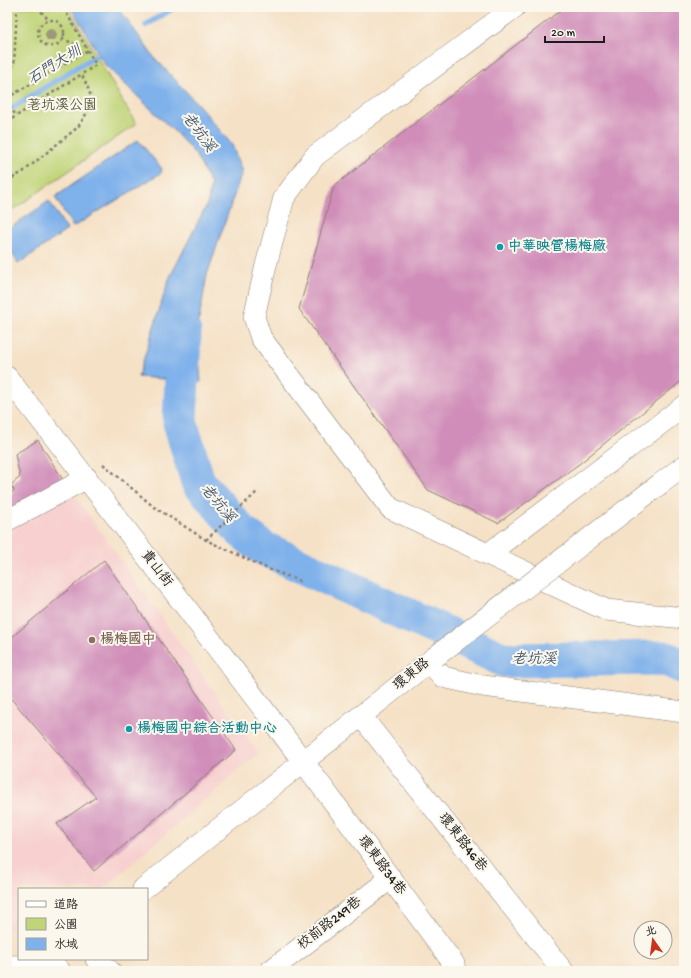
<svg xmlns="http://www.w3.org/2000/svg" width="691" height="978" font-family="'Gochi Hand','LXGW WenKai TC',sans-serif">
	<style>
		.built { fill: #f7d0cf }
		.green { fill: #c0d478; stroke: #6e784a }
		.water { fill: #7fb1eb; stroke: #4e6684 }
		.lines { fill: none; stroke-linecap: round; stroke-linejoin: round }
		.stream { stroke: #7fb1eb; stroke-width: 6 }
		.river { stroke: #7fb1eb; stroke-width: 35 }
		.building { fill: #d08db9 }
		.minor-casing { stroke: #887e71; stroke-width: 22 }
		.path { stroke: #887e71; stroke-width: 2.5; stroke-dasharray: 3 3; stroke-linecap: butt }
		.minor { stroke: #fff; stroke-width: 21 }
		.minor-bridge-casing { stroke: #887e71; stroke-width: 22; stroke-linecap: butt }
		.minor-bridge { stroke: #fff; stroke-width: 21 }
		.tree { fill: #9d987a }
		.culture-dot { fill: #0f9aa8; stroke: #fbf7ec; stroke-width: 1.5 }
		.education-dot { fill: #8d6e63; stroke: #fbf7ec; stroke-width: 1.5 }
		.labels { text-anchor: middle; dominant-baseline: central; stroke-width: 4; stroke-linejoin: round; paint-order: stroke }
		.park-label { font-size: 14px; fill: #555c3c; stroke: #fbf7ec }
		.culture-label { font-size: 14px; font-weight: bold; fill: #0d838f; stroke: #fbf7ec; text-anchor: start }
		.street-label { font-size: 14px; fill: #1c1c1c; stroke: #fbf7ec }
		.education-label { font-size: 14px; font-weight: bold; fill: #785e54; stroke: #fbf7ec; text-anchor: start }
		.water-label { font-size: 15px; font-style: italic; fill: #44586f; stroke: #fbf7ec }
	</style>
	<rect width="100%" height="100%" fill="#fbf7ec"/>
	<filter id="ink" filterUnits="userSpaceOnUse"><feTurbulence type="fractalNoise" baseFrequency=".025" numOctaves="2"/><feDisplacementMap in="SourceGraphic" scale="8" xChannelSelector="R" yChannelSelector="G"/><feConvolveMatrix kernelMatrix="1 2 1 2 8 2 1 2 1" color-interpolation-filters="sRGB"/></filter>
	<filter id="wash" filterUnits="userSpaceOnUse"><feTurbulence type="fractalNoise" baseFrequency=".012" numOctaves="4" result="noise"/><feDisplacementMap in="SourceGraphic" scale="16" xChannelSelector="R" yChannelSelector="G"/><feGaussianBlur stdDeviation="0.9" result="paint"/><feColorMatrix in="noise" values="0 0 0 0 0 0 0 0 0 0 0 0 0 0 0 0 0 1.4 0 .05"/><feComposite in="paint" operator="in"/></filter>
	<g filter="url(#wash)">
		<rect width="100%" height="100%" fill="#f5e1c6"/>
		<polygon class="built" points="73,493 258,753 103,889 19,889 19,930 7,930 7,528"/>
		<polygon class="green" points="14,7 68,7 136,124 7,214 7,19"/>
		<g class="water">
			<polygon points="71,7 118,7 153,56 203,110 232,145 242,172 207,275 197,331 201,382 138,377 169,279 208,202 211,184 195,154 176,133 105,65"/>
			<polygon points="138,140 162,169 161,173 73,227 55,197"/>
			<polygon points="49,201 67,230 18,264 7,244 7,230"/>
		</g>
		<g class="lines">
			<g class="stream">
				<polyline points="146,25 175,7"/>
				<polyline points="7,111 96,56"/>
			</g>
			<polyline class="river" points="184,332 180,422 198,482 241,531 263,548 504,660 664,658 684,667"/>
		</g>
		<g id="blocks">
			<g class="building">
				<polygon points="565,7 679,7 684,14 684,379 579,464 498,523 428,490 299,309 334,186"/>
				<polygon points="38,440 65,483 9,512 7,497 14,491 11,485 20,477 15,454"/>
				<polygon points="104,560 236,750 94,871 57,824 96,797 7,694 7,641"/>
			</g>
		</g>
	</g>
	<g filter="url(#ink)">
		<use href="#blocks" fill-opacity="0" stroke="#887e71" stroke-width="1"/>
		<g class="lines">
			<g class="minor-casing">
				<g id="minor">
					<polyline points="515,7 315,156 284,198 266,265 254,317 261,338 390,508 606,610 684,618"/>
					<path d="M7,377c152,193 301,389 447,587l1,7"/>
					<polyline points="660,484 684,466"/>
					<polyline points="10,519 87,478"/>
					<polyline points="488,554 684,406"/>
					<polyline points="429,662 443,677 483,686 684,712"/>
					<polyline points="361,716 563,971"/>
					<polyline points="143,889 435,657"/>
					<polyline points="96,959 110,971"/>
					<polyline points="7,966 54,965 60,971"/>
					<polyline points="270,971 391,878"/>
				</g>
			</g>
			<g class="path">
				<polyline points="37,7 49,20"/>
				<circle cx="51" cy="33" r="13"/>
				<polyline points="62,38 74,44 81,54"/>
				<polyline points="7,72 14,65 17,7"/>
				<polyline points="7,98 88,50"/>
				<polyline points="7,101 16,116"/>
				<polyline points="7,122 96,65 63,7"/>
				<polyline points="7,181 23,172 78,127 93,103 88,88 82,75"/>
				<polyline points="103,464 154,507 206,540 266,568 300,581"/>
				<polyline points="206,540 258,491"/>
			</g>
			<use href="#minor" class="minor"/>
			<g class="minor-bridge-casing">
				<polyline id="minor-bridge" points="435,657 660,484"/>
			</g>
			<use href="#minor-bridge" class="minor-bridge"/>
		</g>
		<circle class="tree" cx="51" cy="35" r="6"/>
	</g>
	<g class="culture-dot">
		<circle cx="500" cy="247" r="4"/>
		<circle cx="129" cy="729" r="4"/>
	</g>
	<circle class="education-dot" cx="92" cy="640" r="4"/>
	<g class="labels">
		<g class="park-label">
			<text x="62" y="106">荖坑溪公園</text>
		</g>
		<g class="culture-label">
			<text x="508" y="247">中華映管楊梅廠</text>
			<text x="137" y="729">楊梅國中綜合活動中心</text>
		</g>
		<g class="street-label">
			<text transform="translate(156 569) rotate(53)">貴山街</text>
			<text transform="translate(412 675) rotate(-39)">環東路</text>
			<text transform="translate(462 843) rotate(52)">環東路46巷</text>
			<text transform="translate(381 866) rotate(53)">環東路34巷</text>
			<text transform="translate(330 924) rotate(-38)">校前路249巷</text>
		</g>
		<g class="education-label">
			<text x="100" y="640">楊梅國中</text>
		</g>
		<g class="water-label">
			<text transform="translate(55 66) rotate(-32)">石門大圳</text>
			<text transform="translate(198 133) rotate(53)">老坑溪</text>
			<text transform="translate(217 504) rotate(50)">老坑溪</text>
			<text x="534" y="660">老坑溪</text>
		</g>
	</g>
	<rect width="691" height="978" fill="none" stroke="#fbf7ec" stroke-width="24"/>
	<rect x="18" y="888" width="130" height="72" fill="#fbf7ec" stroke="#a29f99"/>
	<rect x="26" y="901" width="20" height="6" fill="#ffffff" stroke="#a29f99"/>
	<text x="54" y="908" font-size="12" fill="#1c1c1c">道路</text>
	<rect x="26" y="918" width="20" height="12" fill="#c0d478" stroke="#a29f99"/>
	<text x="54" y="928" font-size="12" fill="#1c1c1c">公園</text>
	<rect x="26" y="938" width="20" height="12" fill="#7fb1eb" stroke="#a29f99"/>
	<text x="54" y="948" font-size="12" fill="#1c1c1c">水域</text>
	<g transform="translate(653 940) rotate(346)"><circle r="19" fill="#fbf7ec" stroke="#a29f99"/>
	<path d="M0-3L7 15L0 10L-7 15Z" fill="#c8321e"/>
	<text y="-6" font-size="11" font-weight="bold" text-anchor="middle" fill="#1c1c1c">北</text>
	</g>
	<path d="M545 36v6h59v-6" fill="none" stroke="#1c1c1c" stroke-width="2"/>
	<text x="551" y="36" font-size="12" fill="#1c1c1c" stroke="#fbf7ec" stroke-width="3" paint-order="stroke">20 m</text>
</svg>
